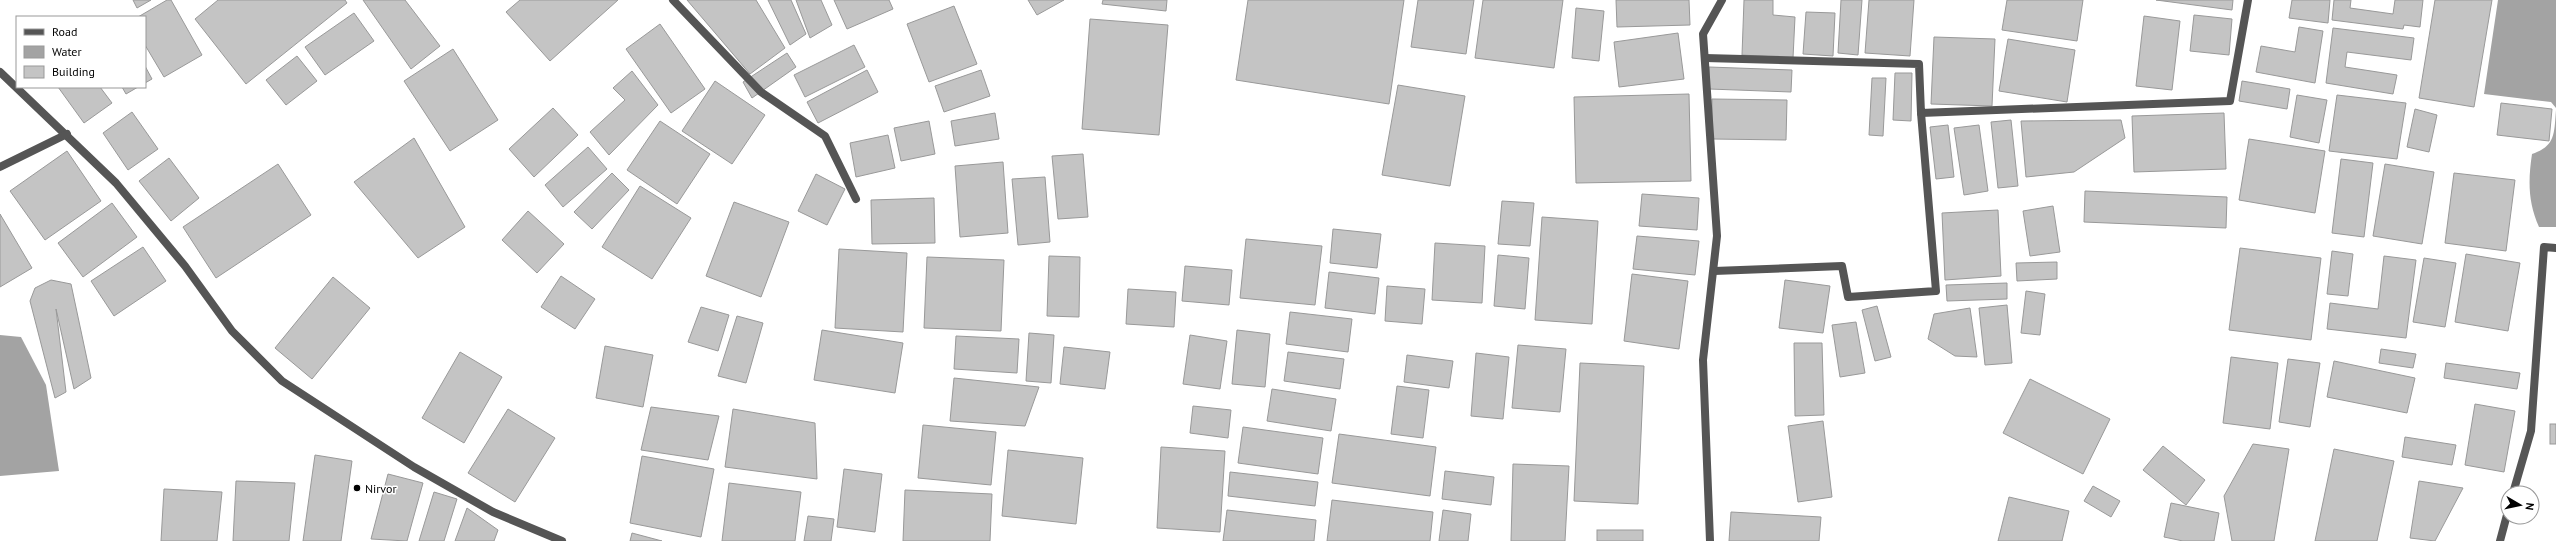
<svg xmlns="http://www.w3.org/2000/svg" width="2556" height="541" font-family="'PT Sans',sans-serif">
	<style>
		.water { fill: #a3a3a3 }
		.building { fill: #c4c4c4; stroke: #999 }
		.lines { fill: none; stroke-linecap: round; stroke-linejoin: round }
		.street { stroke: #555; stroke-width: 8 }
		.poi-dot { fill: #000; stroke: #fff; stroke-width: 1.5 }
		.labels { text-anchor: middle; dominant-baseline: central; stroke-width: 3; stroke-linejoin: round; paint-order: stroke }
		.poi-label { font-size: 12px; fill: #000; stroke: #fff; text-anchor: start }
	</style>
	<rect width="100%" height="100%" fill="#fff"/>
	<g class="water">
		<polygon points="2498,0 2556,0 2556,108 2551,102 2484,94"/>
		<path d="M2556,110v117h-17c-11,-25 -11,-46 -7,-73 24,-8 22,-21 24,-44z"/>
		<polygon points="0,335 21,337 46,385 59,471 0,476"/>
	</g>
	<g class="building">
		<polygon points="133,0 151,0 137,8"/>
		<polygon points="167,0 171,0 202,55 164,77 145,45 145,17 138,17"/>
		<polygon points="218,0 345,0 347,3 246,84 195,19"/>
		<polygon points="363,0 405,0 440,46 411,69"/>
		<polygon points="520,0 618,0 550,61 506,12"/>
		<polygon points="687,0 756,0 785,48 750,74"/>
		<polygon points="768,0 791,0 806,34 790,45"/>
		<polygon points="796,0 821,0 832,25 810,38"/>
		<polygon points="834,0 889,0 893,9 847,29"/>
		<polygon points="1028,0 1064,0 1037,15"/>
		<polygon points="1103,0 1167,0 1166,11 1102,4"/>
		<polygon points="1248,0 1404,0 1389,104 1236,80"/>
		<polygon points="1418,0 1474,0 1466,54 1411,47"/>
		<polygon points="1483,0 1563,0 1554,68 1475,58"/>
		<polygon points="1616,0 1689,0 1690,25 1617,27"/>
		<polygon points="1744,0 1773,0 1773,15 1795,17 1793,58 1742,55"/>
		<polygon points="1841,0 1862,0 1858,55 1838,53"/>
		<polygon points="1869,0 1914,0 1910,56 1865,53"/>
		<polygon points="2007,0 2083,0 2077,41 2002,30"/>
		<polygon points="2156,0 2233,0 2232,10"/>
		<polygon points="2292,0 2330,0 2328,23 2289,18"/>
		<polygon points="2334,0 2351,0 2350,8 2393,14 2395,0 2423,0 2420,27 2404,25 2403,29 2332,20"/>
		<polygon points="2435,0 2492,0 2474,107 2419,98"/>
		<polygon points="954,6 977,64 929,82 907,24"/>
		<polygon points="1576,8 1604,11 1599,61 1572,58"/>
		<polygon points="1806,12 1835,13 1833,56 1803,54"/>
		<polygon points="354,13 374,41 325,75 305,47"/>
		<polygon points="2194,15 2232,19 2229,55 2190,51"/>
		<polygon points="2144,16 2180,21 2172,90 2136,86"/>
		<polygon points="1090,19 1168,25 1159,135 1082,129"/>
		<polygon points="660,24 705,89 671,113 626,49"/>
		<polygon points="2299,27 2323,31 2315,83 2256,72 2261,46 2295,52"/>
		<polygon points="2333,28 2414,38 2411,60 2347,52 2345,67 2397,75 2393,94 2326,83"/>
		<polygon points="1678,33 1684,79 1619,87 1614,42"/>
		<polygon points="1934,37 1995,39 1992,106 1931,104"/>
		<polygon points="2008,39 2075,50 2067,102 1999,91"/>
		<polygon points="854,45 865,67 805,97 794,75"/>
		<polygon points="453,49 498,120 450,151 404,81"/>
		<polygon points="787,53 796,67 752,98 743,82"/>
		<polygon points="297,56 317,81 286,105 266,80"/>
		<polygon points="145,66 152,79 145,83"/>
		<polygon points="1709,67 1792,70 1791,92 1709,89"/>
		<polygon points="867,70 878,92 818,123 807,102"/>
		<polygon points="981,70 990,96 944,112 935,86"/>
		<polygon points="632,71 658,105 609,155 590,132 625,100 613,88"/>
		<polygon points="1895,73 1912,73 1911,121 1893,120"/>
		<polygon points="1872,78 1886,78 1883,136 1869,135"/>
		<polygon points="715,81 765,115 732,164 682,131"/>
		<polygon points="2242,81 2290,89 2287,109 2239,101"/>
		<polygon points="1398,85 1465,96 1450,186 1382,175"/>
		<polygon points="58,87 100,87 112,103 84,123"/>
		<polygon points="122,87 138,87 126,94"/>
		<polygon points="1689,94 1691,181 1576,183 1574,97"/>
		<polygon points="2297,95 2327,100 2319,143 2290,137"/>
		<polygon points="2337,95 2406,103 2397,159 2329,151"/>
		<polygon points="1712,99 1787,100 1786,140 1712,139"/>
		<polygon points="2501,103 2552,109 2549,141 2497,135"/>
		<polygon points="553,108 578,135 534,177 509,149"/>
		<polygon points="2415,109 2437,115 2429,152 2407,147"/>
		<polygon points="132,112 158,149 128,170 103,133"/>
		<polygon points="995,113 999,139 955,146 951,121"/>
		<polygon points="2224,113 2226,169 2134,172 2132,116"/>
		<polygon points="2011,120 2018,186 1998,188 1991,122"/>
		<polygon points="2121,120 2125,138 2074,172 2026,177 2021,121"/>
		<polygon points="660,121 710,154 677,204 627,170"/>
		<polygon points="929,121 935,154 901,161 894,128"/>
		<polygon points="1948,125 1954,177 1936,179 1930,127"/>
		<polygon points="1979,125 1988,191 1964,195 1954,128"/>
		<polygon points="888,135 895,168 856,177 850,143"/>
		<polygon points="414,138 465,227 418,258 354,182"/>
		<polygon points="2249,139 2325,151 2315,213 2239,200"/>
		<polygon points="588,147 607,169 563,207 545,185"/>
		<polygon points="67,151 101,201 45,240 10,191"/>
		<polygon points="1083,154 1088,217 1058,219 1052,156"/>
		<polygon points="169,158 199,198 171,221 139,181"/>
		<polygon points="2341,159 2373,163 2364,237 2332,233"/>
		<polygon points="1003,162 1008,233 960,237 955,166"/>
		<polygon points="278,164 311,215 216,278 183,227"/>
		<polygon points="2385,164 2434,172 2422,244 2373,236"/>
		<polygon points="612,173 629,190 592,229 574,212"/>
		<polygon points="2454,173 2515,180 2506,251 2445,243"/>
		<polygon points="816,174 845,189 827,225 798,211"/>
		<polygon points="1045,177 1050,242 1018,245 1012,179"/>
		<polygon points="640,186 691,218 652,279 602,247"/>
		<polygon points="2085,191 2227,197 2226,228 2084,222"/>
		<polygon points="1642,194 1699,198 1697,230 1639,226"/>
		<polygon points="934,198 935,243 872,244 871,200"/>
		<polygon points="1502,201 1534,203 1530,246 1498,244"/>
		<polygon points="734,202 789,222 761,297 706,276"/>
		<polygon points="112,203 137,237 83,277 58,243"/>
		<polygon points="2053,206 2060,252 2030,256 2023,211"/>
		<polygon points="1998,210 2001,276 1945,280 1942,213"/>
		<polygon points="528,211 564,244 537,273 502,240"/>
		<polygon points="0,214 32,268 0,287"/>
		<polygon points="1542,217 1598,221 1592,324 1535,320"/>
		<polygon points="1333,229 1381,234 1377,268 1330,263"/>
		<polygon points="1637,236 1699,241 1695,275 1633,269"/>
		<polygon points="1246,239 1322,246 1315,305 1240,298"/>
		<polygon points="1435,243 1485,246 1482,303 1432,300"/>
		<polygon points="143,247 166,281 114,316 91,281"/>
		<polygon points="2240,248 2321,258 2311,340 2229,330"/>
		<polygon points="839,249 907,253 903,332 835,328"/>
		<polygon points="2332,251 2353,254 2348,296 2327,294"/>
		<polygon points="2466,254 2520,263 2508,331 2455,322"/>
		<polygon points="1498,255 1529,258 1525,309 1494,306"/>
		<polygon points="1049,256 1080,257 1079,317 1047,316"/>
		<polygon points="2384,256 2416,260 2406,338 2327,329 2330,303 2378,309"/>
		<polygon points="927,257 1004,260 1001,331 924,328"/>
		<polygon points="2424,258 2456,263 2445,327 2413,322"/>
		<polygon points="2057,262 2057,279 2017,281 2016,263"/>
		<polygon points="1185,266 1232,270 1229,305 1182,301"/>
		<polygon points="1329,272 1379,278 1375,314 1325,308"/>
		<polygon points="1632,274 1688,281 1679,349 1624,341"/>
		<polygon points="561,276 595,299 575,329 541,307"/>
		<polygon points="333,277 370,308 312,379 275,348"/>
		<polygon points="51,280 71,284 91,378 74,389 56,309 66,392 55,398 30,301 35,288"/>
		<polygon points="1785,280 1830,286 1823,333 1779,328"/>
		<polygon points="2007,283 2007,299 1947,301 1946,285"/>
		<polygon points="1387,286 1425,289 1422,324 1385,321"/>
		<polygon points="1128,289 1176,292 1174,327 1126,324"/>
		<polygon points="2026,291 2045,294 2040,335 2021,333"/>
		<polygon points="2007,305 2012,363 1985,365 1979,308"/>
		<polygon points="1877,306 1891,357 1875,361 1862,310"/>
		<polygon points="701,307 729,315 718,351 688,342"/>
		<polygon points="1970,308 1977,357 1955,356 1928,339 1934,314"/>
		<polygon points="1290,312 1352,319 1348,352 1286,344"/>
		<polygon points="737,316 763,323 746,383 718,376"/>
		<polygon points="1856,322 1865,373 1840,377 1832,325"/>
		<polygon points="822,330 903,343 895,393 814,380"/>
		<polygon points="1237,330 1270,334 1265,387 1232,384"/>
		<polygon points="1029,333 1054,335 1051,383 1026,381"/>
		<polygon points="1190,335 1227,341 1220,389 1183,384"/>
		<polygon points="956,336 1019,339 1017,373 954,369"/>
		<polygon points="1794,343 1822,343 1824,415 1795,416"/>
		<polygon points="1518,345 1566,349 1560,412 1512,408"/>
		<polygon points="605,346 653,355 643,407 596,398"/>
		<polygon points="1064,347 1110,352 1105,389 1060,384"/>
		<polygon points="2381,349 2416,354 2413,368 2379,363"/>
		<polygon points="460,352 502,377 464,443 422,418"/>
		<polygon points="1288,352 1344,359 1340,389 1284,381"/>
		<polygon points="1476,353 1509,357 1503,419 1471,416"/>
		<polygon points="1407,355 1453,361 1449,388 1404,382"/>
		<polygon points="2231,357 2278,363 2270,429 2223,423"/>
		<polygon points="2288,359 2320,363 2310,427 2279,422"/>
		<polygon points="2334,361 2415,378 2407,413 2327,397"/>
		<polygon points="1580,363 1644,366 1638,504 1574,501"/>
		<polygon points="2446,363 2520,373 2517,389 2444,378"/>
		<polygon points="954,378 1039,387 1025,426 950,421"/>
		<polygon points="2030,379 2110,419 2083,474 2003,433"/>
		<polygon points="1397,386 1429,390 1423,438 1391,434"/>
		<polygon points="1272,389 1336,399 1331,431 1267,421"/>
		<polygon points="2475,404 2515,411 2504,472 2465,465"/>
		<polygon points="1193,406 1231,410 1228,438 1190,433"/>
		<polygon points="651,407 719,416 708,460 641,450"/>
		<polygon points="508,409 555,438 515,502 468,473"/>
		<polygon points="733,409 815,423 817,479 725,467"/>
		<polygon points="1823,421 1832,497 1798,502 1788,426"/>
		<rect x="2550" y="424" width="6" height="20"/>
		<polygon points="923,425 996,432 991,485 918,478"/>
		<polygon points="1243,427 1323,438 1318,474 1238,463"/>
		<polygon points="1339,434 1436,447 1430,496 1332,483"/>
		<polygon points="2405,437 2456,445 2452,465 2402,457"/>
		<polygon points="2253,444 2289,449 2274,541 2232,541 2224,496"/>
		<polygon points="2163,446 2205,480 2186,505 2143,470"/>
		<polygon points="1161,447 1225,451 1220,532 1157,528"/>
		<polygon points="2334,449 2394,461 2377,541 2315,541"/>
		<polygon points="1008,450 1083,458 1076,524 1002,516"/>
		<polygon points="315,455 352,461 341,541 303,541"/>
		<polygon points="642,456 714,469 701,537 630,523"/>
		<polygon points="1513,464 1569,466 1565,541 1511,541"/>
		<polygon points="844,469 882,474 875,532 837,527"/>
		<polygon points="1445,471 1494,477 1491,505 1442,499"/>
		<polygon points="1230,472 1318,482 1315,506 1228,496"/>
		<polygon points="388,474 423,483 407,541 371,539"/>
		<polygon points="236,481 295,483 289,541 233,541"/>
		<polygon points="2419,481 2463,488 2435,541 2410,538"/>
		<polygon points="729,483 801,492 795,541 722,541"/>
		<polygon points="2093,486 2120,501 2111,517 2084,501"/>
		<polygon points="164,489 222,492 217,541 161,541"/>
		<polygon points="905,490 992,494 990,541 903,541"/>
		<polygon points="434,492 457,499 444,541 419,541"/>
		<polygon points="2009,497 2069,511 2062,541 1998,541"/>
		<polygon points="1332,500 1433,512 1430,541 1327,541"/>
		<polygon points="2171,503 2219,513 2214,541 2183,541 2164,537"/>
		<polygon points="467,508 498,530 494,541 455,541"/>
		<polygon points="1227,510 1316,520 1314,541 1223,541"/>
		<polygon points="1443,510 1471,514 1468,541 1439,541"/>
		<polygon points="1731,512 1821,517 1819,541 1729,541"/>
		<polygon points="808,516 834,519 831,541 804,541"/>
		<rect x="1597" y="530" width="46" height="11"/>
		<polygon points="632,533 662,541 630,541"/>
	</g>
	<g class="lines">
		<g class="street">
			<polyline points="673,0 761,92 825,136 856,199"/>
			<polyline points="1705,58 1919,64 1921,113 2230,101 2248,0"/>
			<polyline points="0,72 116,183 185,266 232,331 282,381 414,467 493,512 562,541"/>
			<polyline points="0,167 67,134"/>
			<polyline points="1714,271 1842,266 1848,297 1936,291 1921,113"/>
			<polyline points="2513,493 2531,431 2544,247 2556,248"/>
			<polyline points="1710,541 1703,360 1717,236 1703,34 1722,0"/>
			<polyline points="2500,541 2508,511"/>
		</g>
	</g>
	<circle class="poi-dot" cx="357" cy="488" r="4"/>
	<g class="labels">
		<g class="poi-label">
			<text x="365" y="488">Nirvor</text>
		</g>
	</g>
	<rect x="16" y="16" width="130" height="72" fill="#ffffff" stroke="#999999"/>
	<rect x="24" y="29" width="20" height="6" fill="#555555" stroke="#999999"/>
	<text x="52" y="36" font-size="12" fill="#000000">Road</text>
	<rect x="24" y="46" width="20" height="12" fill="#a3a3a3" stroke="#999999"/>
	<text x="52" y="56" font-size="12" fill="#000000">Water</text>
	<rect x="24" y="66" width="20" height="12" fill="#c4c4c4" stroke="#999999"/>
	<text x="52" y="76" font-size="12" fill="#000000">Building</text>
	<g transform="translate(2520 505) rotate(99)"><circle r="19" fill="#ffffff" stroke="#999999"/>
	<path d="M0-3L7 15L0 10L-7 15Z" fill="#000000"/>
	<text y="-6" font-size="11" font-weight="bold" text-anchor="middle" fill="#000000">N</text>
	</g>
</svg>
